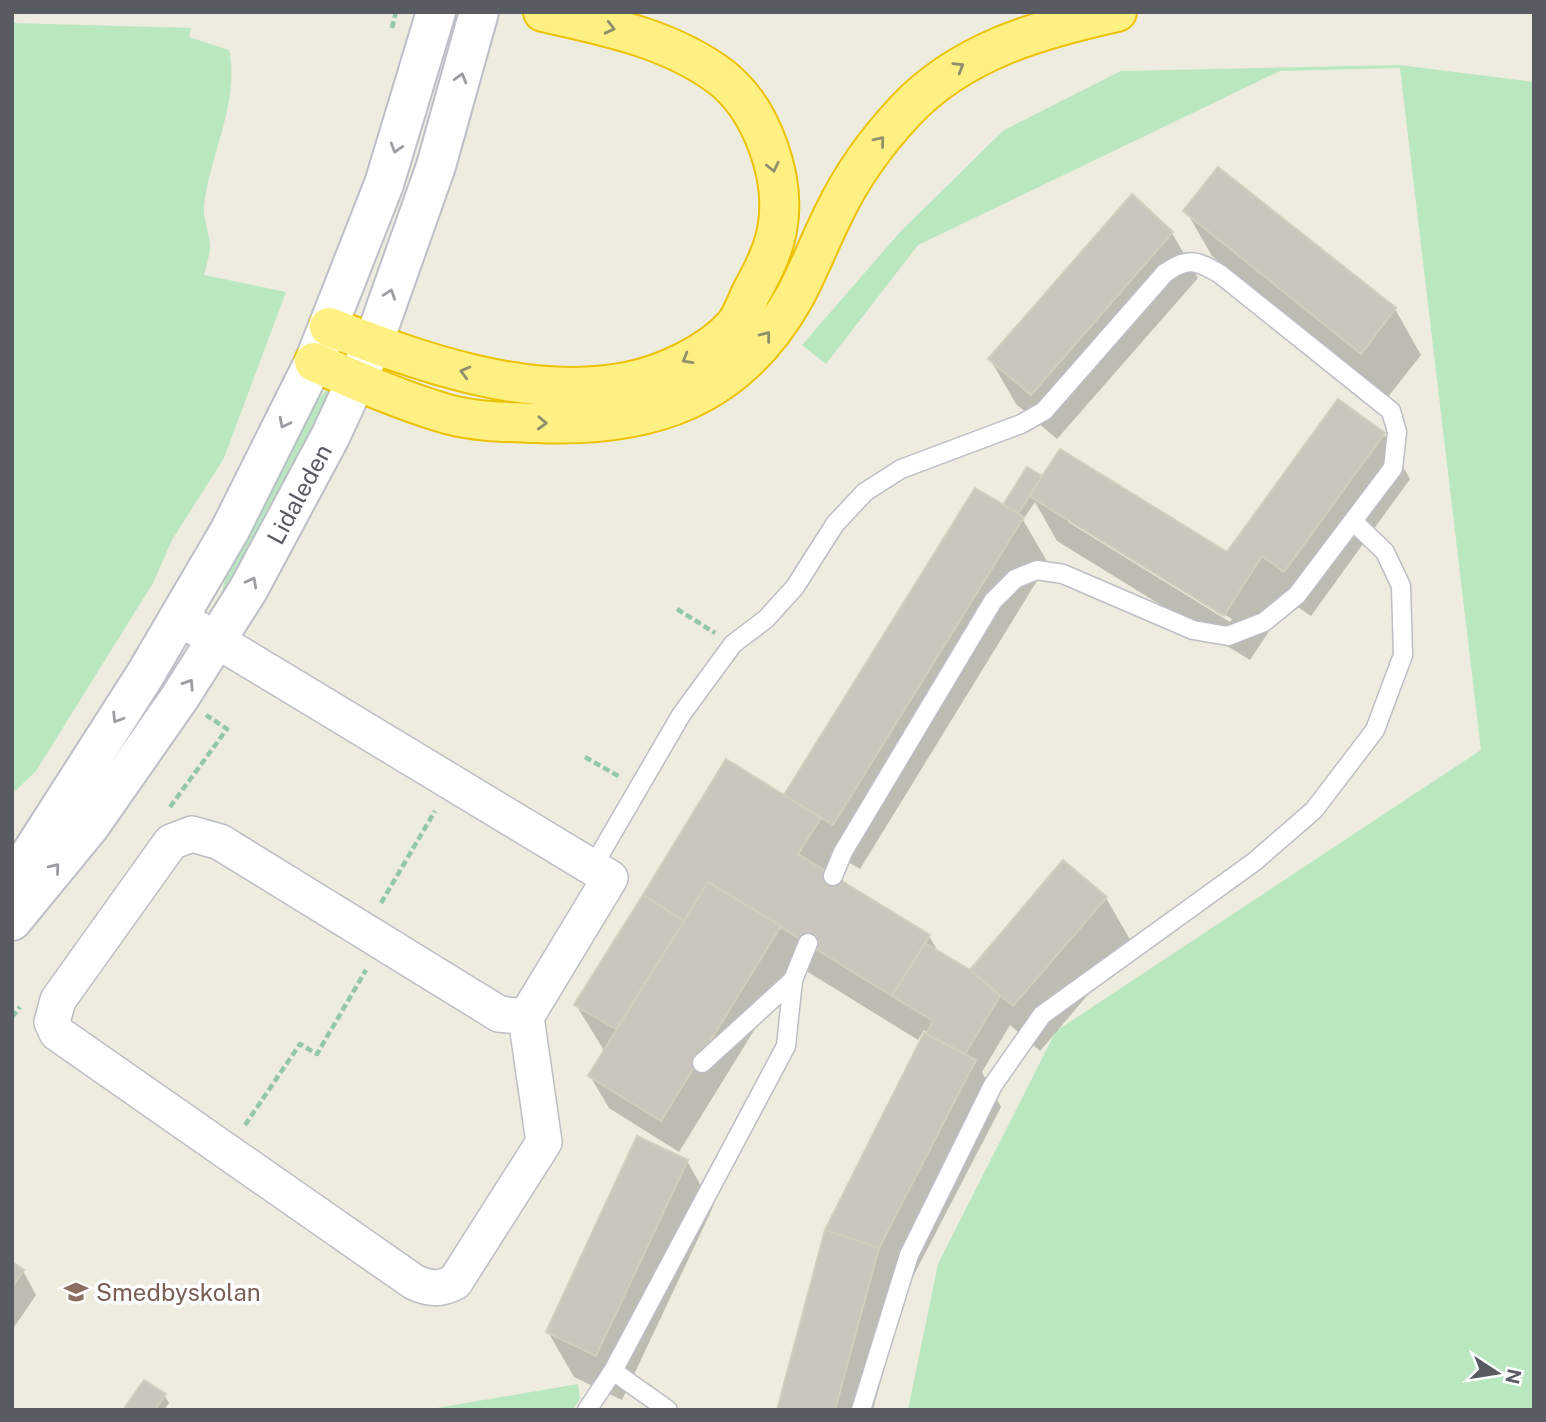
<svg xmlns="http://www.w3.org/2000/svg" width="1546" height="1422" font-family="'Public Sans',sans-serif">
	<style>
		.green { fill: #b9e7bf }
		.shadow { fill: #0003; fill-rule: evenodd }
		.building { fill: #c8c6bd; stroke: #d2cebd; stroke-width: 2 }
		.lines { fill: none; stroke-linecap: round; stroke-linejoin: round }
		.lane-casing { stroke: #bdbec5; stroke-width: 21 }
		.street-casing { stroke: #bdbec5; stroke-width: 38 }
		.secondary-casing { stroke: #bcbfc7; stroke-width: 42 }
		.highway-casing { stroke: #ecc200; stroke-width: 42 }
		.path { stroke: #92c8a9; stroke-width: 4.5; stroke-dasharray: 7 3.5; stroke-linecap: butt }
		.lane { stroke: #fff; stroke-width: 18 }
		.street { stroke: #fff; stroke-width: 35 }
		.secondary { stroke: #fff; stroke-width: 38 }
		.highway { stroke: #fff084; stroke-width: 38 }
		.oneway { stroke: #928f6e }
		.oneway2 { stroke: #9b9da1 }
		.labels { text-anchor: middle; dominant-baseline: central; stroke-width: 7; stroke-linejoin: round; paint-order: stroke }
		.street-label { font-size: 24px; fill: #585b62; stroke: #fff }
		.education-label { font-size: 24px; fill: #785e54; stroke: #fff; text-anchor: start }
	</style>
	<rect width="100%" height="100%" fill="#edecdf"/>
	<g class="green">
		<path d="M12,23l179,5 -2,9 40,13c11,51 -19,104 -25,155 -1,12 4,25 6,38 1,10 -4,22 -6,32l82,17 -62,166 -52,82 -19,43 -117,188 -24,23z"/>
		<polygon points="1399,65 1534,82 1534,1410 908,1410 938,1264 1056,1031 1481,750 1400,68 1280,71 918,245 826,364 802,345 901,231 1004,130 1121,71"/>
		<polygon points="327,389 337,393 227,599 221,596 227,571 312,408"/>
		<polygon points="578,1384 580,1399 573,1410 425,1410"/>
	</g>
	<g class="shadow">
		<polygon points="1186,211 1395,309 1421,355 1387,398 1212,256"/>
		<polygon points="1172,233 1198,278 1057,439 1016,404 990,359"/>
		<path d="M1384,434l26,45 -99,137 -22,-15 -39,59 -193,-119 -22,-39 -12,18 25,43 -188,306 -12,-7 -11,18 92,56 10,17 32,19 92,-110 43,36 26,45 -92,108 -30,-26 -28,47 19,35 -97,187 -31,116h-95l150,-377 -4,-3 -6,10 -123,-76 -116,188 -70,-44 -19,-32 15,-24 -29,-47 209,-207 191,-308 33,20 18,-41 15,9 185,77zM1068,518l164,101 -2,3 -162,-100z"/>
		<polygon points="687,1161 713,1207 622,1400 574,1377 548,1332"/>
		<polygon points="12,1264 23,1271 36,1295 12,1330"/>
		<polygon points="164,1395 169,1403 164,1410 125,1410"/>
	</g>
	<g class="building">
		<polygon points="1218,167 1396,308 1361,354 1183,211"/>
		<polygon points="1132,194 1173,232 1031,395 988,359"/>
		<polygon points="1338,399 1385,433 1284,572 1262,556 1224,616 1029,496 1060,449 1227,552"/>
		<polygon points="1027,467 1042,476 1018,514 1003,505"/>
		<polygon points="975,488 1024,517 833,825 784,795"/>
		<polygon points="726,759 821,818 798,854 930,935 892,996 708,882 684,921 643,895"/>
		<polygon points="1063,860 1107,897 1013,1006 970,970"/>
		<polygon points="708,882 781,926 661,1121 588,1076"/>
		<polygon points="643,895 684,921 616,1029 574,1005"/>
		<polygon points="925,943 970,970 1000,996 965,1054 926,1034 933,1021 892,996"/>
		<polygon points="924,1033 976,1060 879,1248 825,1230"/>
		<polygon points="637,1136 688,1160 596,1356 546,1332"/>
		<polygon points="825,1230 879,1248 835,1410 777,1410"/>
		<polygon points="12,1262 24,1270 12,1287"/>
		<polygon points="144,1380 166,1394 155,1410 123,1410"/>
	</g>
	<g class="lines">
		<g class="lane-casing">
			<g id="lane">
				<path d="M592,868l89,-153 52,-71 33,-25 29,-32 40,-63 30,-32 36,-23 120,-45 23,-13 121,-138c23,-16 31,-13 55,1l171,137 6,21 -4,36 -96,127 -33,27 -36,14 -35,-6 -130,-56 -26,-4 -22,9 -22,22 -150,251 -10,24"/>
				<polyline points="702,1063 793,980"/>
				<polyline points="613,1371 668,1410"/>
				<polyline points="587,1410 613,1371 786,1046 793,980 808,943"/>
				<polyline points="861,1410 909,1255 993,1085 1042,1015 1254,862 1314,810 1375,730 1403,655 1401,586 1385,552 1353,521"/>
			</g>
		</g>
		<g class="street-casing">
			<path id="street" d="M178,617l432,261 -84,139 18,125 -89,140c-15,8 -26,7 -41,0l-357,-249 -5,-11 6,-22 113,-158 21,-8 28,8 279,172 27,3"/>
		</g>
		<g class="secondary-casing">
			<g id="secondary">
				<polyline points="12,883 145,675 230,530 314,362 384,184 436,12"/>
				<polyline points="12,921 90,826 180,697 248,590 330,437 373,344 436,166 479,12"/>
			</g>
		</g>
		<g class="highway-casing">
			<g id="highway">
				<path d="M329,327c92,35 198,74 298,55 36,-7 82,-28 107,-56 7,-8 12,-22 17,-33 11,-20 22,-41 26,-63 10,-51 -15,-121 -56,-153 -52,-39 -116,-51 -178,-65"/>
				<path d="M314,362c43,19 88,39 133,52 29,8 60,8 90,9 112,5 200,-23 258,-127 14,-26 25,-55 38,-81 18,-38 43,-73 72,-104 56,-60 135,-82 212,-99"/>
			</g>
		</g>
		<g class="path">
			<polyline points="392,28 396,12"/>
			<polyline points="677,609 715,633"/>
			<polyline points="585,757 620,777"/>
			<polyline points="170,807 227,729 206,715"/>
			<polyline points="381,903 435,811"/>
			<polyline points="12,1017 20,1007"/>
			<polyline points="245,1125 300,1044 317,1054 366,970"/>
		</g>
		<use href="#lane" class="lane"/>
		<use href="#street" class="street"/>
		<use href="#secondary" class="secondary"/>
		<use href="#highway" class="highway"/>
	</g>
	<defs><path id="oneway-chevron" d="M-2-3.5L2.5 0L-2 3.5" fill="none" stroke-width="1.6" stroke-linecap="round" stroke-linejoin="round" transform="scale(1.75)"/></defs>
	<g class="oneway">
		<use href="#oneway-chevron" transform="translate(610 28) rotate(14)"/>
		<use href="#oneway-chevron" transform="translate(959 67) rotate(-31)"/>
		<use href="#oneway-chevron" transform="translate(880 141) rotate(-51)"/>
		<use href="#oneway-chevron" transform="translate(773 167) rotate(77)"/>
		<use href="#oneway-chevron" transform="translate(766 336) rotate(-52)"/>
		<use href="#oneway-chevron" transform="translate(687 359) rotate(150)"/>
		<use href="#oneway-chevron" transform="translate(465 372) rotate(-165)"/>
		<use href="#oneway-chevron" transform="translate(542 423) rotate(2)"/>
	</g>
	<g class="oneway2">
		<use href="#oneway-chevron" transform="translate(461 78) rotate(-74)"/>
		<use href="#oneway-chevron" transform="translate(396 148) rotate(107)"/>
		<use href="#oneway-chevron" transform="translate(390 294) rotate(-71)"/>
		<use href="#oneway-chevron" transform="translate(284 423) rotate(117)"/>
		<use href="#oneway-chevron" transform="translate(252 582) rotate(-62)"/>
		<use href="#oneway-chevron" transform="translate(189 684) rotate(-57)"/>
		<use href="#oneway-chevron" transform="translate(117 718) rotate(122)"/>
		<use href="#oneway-chevron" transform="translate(55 868) rotate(-51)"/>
	</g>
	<defs>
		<g id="school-bare" transform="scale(1.89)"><path d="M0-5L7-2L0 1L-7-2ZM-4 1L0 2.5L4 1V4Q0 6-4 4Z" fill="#8d6e63" stroke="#fff" stroke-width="2.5" paint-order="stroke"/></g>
	</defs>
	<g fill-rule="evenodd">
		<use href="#school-bare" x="76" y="1292"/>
	</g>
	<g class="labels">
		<g class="street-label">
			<text transform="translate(299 494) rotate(-62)">Lidaleden</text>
		</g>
		<g class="education-label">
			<text x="96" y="1292">Smedbyskolan</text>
		</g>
	</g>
	<rect width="1546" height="1422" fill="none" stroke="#585b62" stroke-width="28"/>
	<g transform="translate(1497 1373) rotate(102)" stroke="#ffffff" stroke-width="5" paint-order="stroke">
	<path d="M0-5L12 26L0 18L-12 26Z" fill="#585b62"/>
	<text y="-10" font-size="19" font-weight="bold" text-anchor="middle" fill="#585b62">N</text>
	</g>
</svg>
